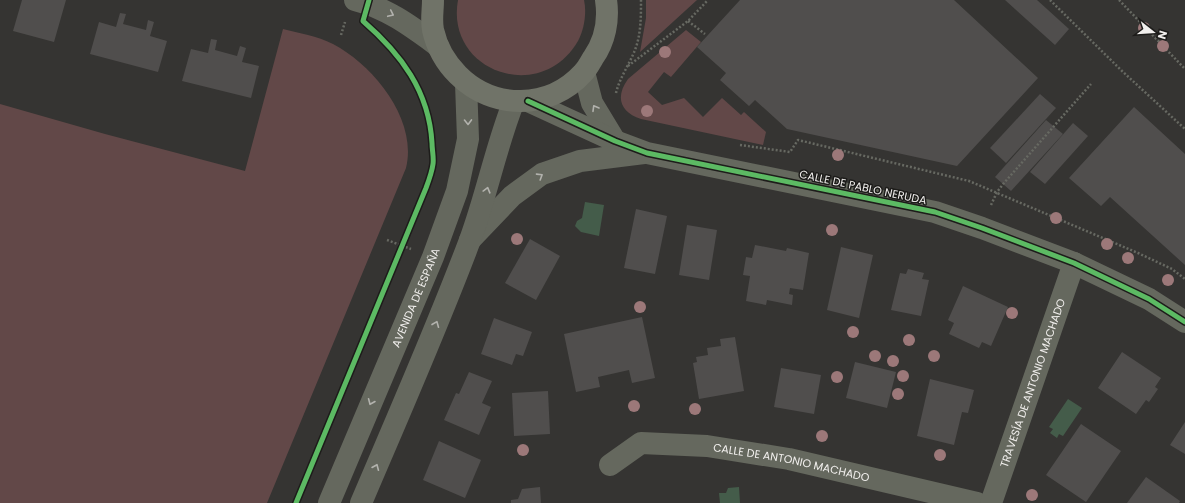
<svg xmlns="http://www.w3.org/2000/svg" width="1185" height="503" font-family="Poppins,sans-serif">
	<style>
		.green { fill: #624848 }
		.water { fill: #445c4a }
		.building { fill: #504e4d }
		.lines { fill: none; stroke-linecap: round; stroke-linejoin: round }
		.path { stroke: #676962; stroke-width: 2.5; stroke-dasharray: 2 2; stroke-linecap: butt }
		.minor { stroke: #65685e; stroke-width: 22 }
		.tertiary { stroke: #65685e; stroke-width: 22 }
		.secondary { stroke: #707368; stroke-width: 22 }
		.cycleway-casing { stroke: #1d1c1a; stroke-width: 8 }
		.cycleway { stroke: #5cba63; stroke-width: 5 }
		.tree { fill: #9c7879 }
		.oneway { stroke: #b2b2ad }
		.labels { text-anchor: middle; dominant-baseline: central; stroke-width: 3; stroke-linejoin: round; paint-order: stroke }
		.street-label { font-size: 11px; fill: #f1efed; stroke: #1d1c1a }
	</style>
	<rect width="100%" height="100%" fill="#353432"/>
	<g class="green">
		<path d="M458,0h126c3,13 0,30 -6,41 -37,64 -133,31 -120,-41z"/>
		<polygon points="646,0 697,0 640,52 646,18"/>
		<path d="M283,29c16,4 34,7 50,15 40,21 85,75 73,124l-139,335h-267v-399l105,30 140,37z"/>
		<path d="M686,30l15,12 -30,35 -7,-5 -16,20 14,13 22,-7 19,19 19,-19 19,17 3,-3 22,20 -3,13 -122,-26c-21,-7 -26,-22 -13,-40z"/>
	</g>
	<g class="water">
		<polygon points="585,202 604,205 599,236 581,232 575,226 577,221 582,218"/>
		<polygon points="1068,399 1082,408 1063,436 1059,434 1057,438 1050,433 1053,429 1049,427"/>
		<polygon points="739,487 740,503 720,503 719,493 726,493 728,488"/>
	</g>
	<g class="building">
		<polygon points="22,0 66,0 54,42 13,31"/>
		<polygon points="740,0 954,0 1038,78 957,166 787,129 755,100 749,106 720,80 726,73 697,47"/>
		<polygon points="1005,0 1037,0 1069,29 1055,45"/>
		<polygon points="120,13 126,14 123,24 146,30 148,20 154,22 150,36 167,41 158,72 90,54 99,22 116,27"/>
		<polygon points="211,39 217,40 215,50 237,56 240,46 246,48 242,62 259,66 251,98 182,81 191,49 208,53"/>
		<polygon points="1040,94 1056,108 1006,163 990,148"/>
		<polygon points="1134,107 1185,154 1185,265 1110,197 1101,206 1069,178"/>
		<polygon points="1046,120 1063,134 1011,191 995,177"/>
		<polygon points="1073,123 1088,136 1045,184 1030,172"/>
		<polygon points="636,209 667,216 655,274 624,268"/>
		<polygon points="687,225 717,230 709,280 679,275"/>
		<polygon points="530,239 560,256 536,300 505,283"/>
		<polygon points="755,245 786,251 787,248 809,253 803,290 790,288 789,294 793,295 792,305 767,300 766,305 746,301 750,276 743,275 746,257 752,258"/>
		<polygon points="841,247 873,255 859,318 827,310"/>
		<polygon points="908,269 924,273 922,279 929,280 921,316 891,310 900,273 906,274"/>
		<polygon points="963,286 1008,307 991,346 982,342 979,348 949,334 954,323 948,320"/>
		<polygon points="642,317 655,378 632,383 629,370 598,377 600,387 576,392 564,334"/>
		<polygon points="494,318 532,332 523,356 516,354 512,365 481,354"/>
		<polygon points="735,337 744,391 699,399 693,363 697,362 696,357 708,355 707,348 721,346 720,339"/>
		<polygon points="1122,352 1161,378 1155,387 1158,389 1149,402 1146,400 1136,414 1098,388"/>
		<polygon points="855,362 896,372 887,408 846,398"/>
		<polygon points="781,368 821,375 814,414 774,407"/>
		<polygon points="469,372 492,381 482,403 491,407 479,435 444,420 456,393 459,394"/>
		<polygon points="930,379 974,390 968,413 962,412 954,445 917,436"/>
		<polygon points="548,391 550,434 514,436 512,393"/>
		<polygon points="1185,422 1185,454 1170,445"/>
		<polygon points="1081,424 1121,451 1086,502 1046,475"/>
		<polygon points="439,441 481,460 465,498 423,480"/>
		<polygon points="1146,477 1180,501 1179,503 1127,503"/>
		<polygon points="540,487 541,503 511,503 511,500 518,499 522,489"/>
	</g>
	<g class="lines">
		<g class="path">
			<polyline points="1050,0 1122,71 1185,129"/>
			<polyline points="1119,0 1185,69"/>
			<polyline points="688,21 705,34"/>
			<polyline points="341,35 345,22"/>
			<polyline points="628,66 688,21 708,0"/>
			<path d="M616,93c4,-17 16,-32 21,-49 4,-14 4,-29 4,-44"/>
			<polyline points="740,145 790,152 798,140 969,181 1138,253 1172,269 1185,279"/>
			<polyline points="991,205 997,192 1004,183 1091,84"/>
			<polyline points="387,240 411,249"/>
		</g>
		<g class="minor">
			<path d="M355,0c32,8 57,27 83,46"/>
			<polyline points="584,72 592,103 615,141"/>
			<polyline points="528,101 615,141 647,153 935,212 982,228 1074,263 1149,299 1185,322"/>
			<polyline points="470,240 512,196 542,174 580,161 644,153"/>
			<path id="s1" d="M610,465l31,-22 66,3 82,13 188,44"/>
			<path id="s2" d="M991,503l83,-240"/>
		</g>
		<g class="tertiary">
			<path id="s3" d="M329,503l104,-246 24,-66 11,-52 -2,-56"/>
			<path d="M361,503c37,-87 76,-175 109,-263 17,-46 26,-94 44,-139"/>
		</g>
		<path class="secondary" d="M433,0c0,10 -2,20 0,30 4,18 12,32 25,45 35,35 91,35 125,-2 4,-4 7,-10 10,-15 12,-17 16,-38 13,-58"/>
		<g class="cycleway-casing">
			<g id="cycleway">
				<polyline points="528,101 615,141 647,153 935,212 982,228 1074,263 1149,299 1185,322"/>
				<path d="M296,503l130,-315c3,-8 6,-16 7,-24 1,-6 -1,-14 -1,-21 -3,-52 -31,-89 -69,-122l6,-21"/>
			</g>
		</g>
		<use href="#cycleway" class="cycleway"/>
	</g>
	<g class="tree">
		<circle cx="1144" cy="28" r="6"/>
		<circle cx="1163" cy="46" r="6"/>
		<circle cx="665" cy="52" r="6"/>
		<circle cx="647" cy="111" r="6"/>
		<circle cx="838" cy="155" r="6"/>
		<circle cx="1056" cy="218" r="6"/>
		<circle cx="832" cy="230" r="6"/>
		<circle cx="517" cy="239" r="6"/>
		<circle cx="1107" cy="244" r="6"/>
		<circle cx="1128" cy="258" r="6"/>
		<circle cx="1168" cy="280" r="6"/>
		<circle cx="640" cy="307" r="6"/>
		<circle cx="1012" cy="313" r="6"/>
		<circle cx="853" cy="332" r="6"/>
		<circle cx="909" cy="340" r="6"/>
		<circle cx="875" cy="356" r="6"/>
		<circle cx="934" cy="356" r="6"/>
		<circle cx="893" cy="361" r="6"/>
		<circle cx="903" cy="376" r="6"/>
		<circle cx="837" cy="377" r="6"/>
		<circle cx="898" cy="394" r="6"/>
		<circle cx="634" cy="406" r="6"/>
		<circle cx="695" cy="409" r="6"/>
		<circle cx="822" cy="436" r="6"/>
		<circle cx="523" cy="450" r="6"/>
		<circle cx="940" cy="455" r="6"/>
		<circle cx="1032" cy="495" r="6"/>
	</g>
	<defs><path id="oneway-chevron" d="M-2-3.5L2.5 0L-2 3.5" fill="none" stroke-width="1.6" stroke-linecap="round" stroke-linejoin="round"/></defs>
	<g class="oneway">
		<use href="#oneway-chevron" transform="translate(391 14) rotate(25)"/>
		<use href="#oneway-chevron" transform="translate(595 108) rotate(-120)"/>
		<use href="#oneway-chevron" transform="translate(468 122) rotate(89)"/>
		<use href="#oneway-chevron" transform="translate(540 176) rotate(-32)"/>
		<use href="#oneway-chevron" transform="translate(487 190) rotate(-75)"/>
		<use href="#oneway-chevron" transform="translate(436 324) rotate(-68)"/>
		<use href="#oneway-chevron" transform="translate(371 402) rotate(113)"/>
		<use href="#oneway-chevron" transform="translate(376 467) rotate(-67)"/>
	</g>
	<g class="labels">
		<g class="street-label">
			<text transform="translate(863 187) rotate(12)">CALLE DE PABLO NERUDA</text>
			<text stroke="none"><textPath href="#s3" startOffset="223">AVENIDA DE ESPAÑA</textPath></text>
			<text stroke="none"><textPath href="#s2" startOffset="127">TRAVESÍA DE ANTONIO MACHADO</textPath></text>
			<text stroke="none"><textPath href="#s1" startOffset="190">CALLE DE ANTONIO MACHADO</textPath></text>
		</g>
	</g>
	<g transform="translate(1153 32) rotate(107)" stroke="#1d1c1a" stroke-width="3" paint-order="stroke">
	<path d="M0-3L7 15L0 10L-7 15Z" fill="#f1efed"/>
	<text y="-6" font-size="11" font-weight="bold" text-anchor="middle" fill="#f1efed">N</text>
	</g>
</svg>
